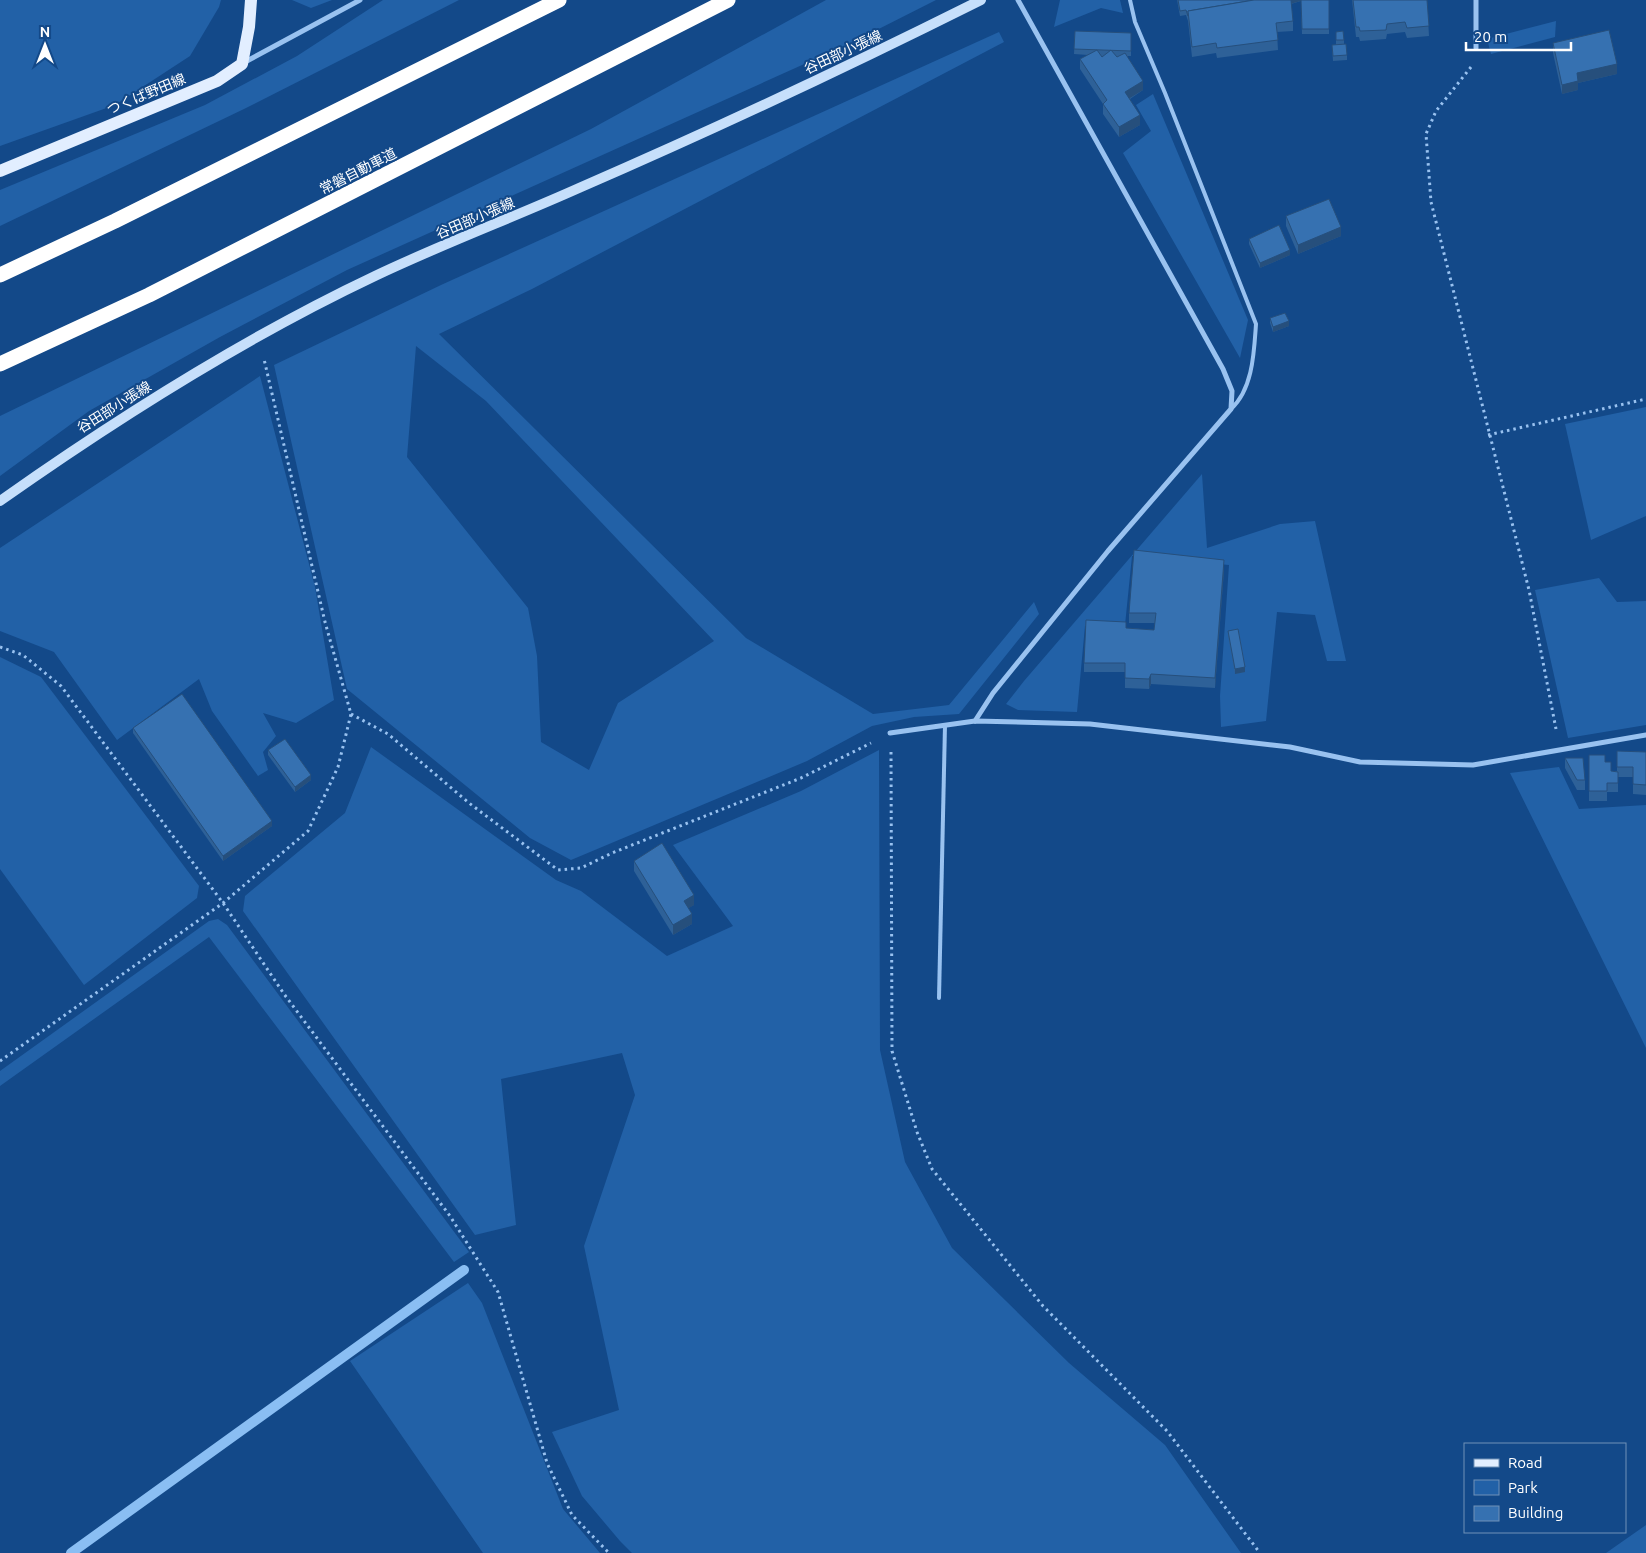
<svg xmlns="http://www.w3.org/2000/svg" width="1646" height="1553" font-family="Ubuntu,'Noto Sans JP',sans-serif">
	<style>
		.green { fill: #2261a7; fill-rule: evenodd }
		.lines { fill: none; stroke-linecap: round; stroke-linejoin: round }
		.stream { stroke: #8abef3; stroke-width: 10 }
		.path { stroke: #99c2f0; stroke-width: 3; stroke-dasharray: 2.5 4; stroke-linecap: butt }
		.service { stroke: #99c2f0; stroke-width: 4 }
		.minor { stroke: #99c2f0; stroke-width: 5 }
		.secondary { stroke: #c6dffb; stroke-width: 10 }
		.primary { stroke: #e2eeff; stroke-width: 12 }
		.motorway { stroke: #fff; stroke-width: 15 }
		.wall { fill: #2e6198 }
		.shaded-wall { fill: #264f7c }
		.building { fill: #3671b1; stroke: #264f7c }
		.labels { text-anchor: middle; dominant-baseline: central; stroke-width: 4; stroke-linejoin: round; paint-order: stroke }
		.street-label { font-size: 14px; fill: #fff; stroke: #134989 }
	</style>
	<rect width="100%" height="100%" fill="#134989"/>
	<g class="green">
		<polygon points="0,0 221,0 219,7 190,56 115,105 0,146"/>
		<polygon points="292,0 332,0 311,8"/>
		<polygon points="383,0 459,0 244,109 0,226 0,190 205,105 297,56"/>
		<polygon points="826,0 936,0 851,43 347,270 220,337 89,411 0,476 0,416 591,129"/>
		<polygon points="1060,0 1120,0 1123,13 1101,8 1054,27"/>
		<polygon points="1556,21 1555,37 1491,54 1487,39"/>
		<path d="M999,32l5,10 -472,247 -93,45 307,304 127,76 76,-9 85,-103 5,12 -80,100 -45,3 -42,9 -65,35 -236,99 -41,-22 -183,-149 -73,-324 167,-80zM416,346l70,55 228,240 -96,62 -29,67 -48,-28 -4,-86 -9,-48 -121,-151z"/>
		<polygon points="1153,94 1248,320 1240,358 1123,153 1151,131 1136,105"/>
		<polygon points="260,376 315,587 334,700 296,723 263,713 276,736 263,752 268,770 258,776 212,711 199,679 117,740 54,652 0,631 0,548"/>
		<polygon points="1646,407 1646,516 1591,540 1565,424"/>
		<polygon points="1202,474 1207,548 1280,524 1315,521 1346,661 1327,661 1315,615 1277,612 1266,721 1221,727 1220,696 1229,565 1132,556 1125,625 1085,626 1077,712 1018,710 1006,704 1024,681"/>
		<polygon points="1599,578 1617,602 1646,601 1646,725 1568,738 1535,590"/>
		<polygon points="0,657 41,677 199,886 197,898 84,985 0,869"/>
		<polygon points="371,747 556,880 581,891 667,956 733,926 673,845 801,791 879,750 880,1050 905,1162 952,1248 1069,1363 1165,1445 1241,1553 632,1553 620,1541 582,1496 552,1432 619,1410 584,1246 635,1095 622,1053 501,1079 516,1225 475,1235 243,911 245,896 345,813"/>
		<polygon points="1559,767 1579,809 1646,805 1646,1048 1510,773"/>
		<polygon points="218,919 227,925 469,1252 454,1262 209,937 0,1086 0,1071 209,921"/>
		<polygon points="468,1283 482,1303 563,1509 600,1553 483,1553 350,1361"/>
		<polygon points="1646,1525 1646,1553 1606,1553"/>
	</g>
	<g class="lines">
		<polyline class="stream" points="71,1553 464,1270"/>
		<g class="path">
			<polyline points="1471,67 1436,111 1426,134 1431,202 1529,590 1556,729"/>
			<polyline points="1488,435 1646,399"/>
			<polyline points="0,647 23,655 61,686 223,903 284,994 450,1216 498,1292 547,1463 572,1515 609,1553"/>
			<polyline points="351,714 388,734 469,803 558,870 581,868 612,853 801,778 871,743"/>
			<polyline points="891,752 892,1051 917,1132 932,1169 1043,1306 1167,1431 1260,1553"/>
			<polyline points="0,1061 223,903 308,831 338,767 351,714 325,622 264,359"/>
		</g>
		<g class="service">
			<path d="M1130,0l5,22 30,71 91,231c-2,28 -3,65 -25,85"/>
			<polyline points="939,998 945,725"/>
		</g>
		<g class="minor">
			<polyline points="1476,48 1476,0"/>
			<polyline points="245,62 360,0"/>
			<polyline points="975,721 993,693 1108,551 1231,409 1232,391 1223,369 1018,0"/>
			<polyline points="890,733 975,721 1090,724 1290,747 1360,762 1473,765 1646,735"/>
		</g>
		<path class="secondary" d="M0,501c119,-84 244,-163 375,-225 67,-32 137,-58 204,-88 136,-59 270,-122 402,-188"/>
		<polyline class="primary" points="0,171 217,81 242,64 249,27 251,0"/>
		<g class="motorway">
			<polyline points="0,275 115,221 559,0"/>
			<polyline points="0,364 149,295 728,0"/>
		</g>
	</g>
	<g class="wall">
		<polygon points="1177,0 1329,0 1329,34 1302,34 1301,1 1291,4 1293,21 1293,31 1277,32 1278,50 1217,58 1216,53 1192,57 1188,21 1186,15 1180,16"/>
		<polygon points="1352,0 1427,0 1429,36 1407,38 1405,32 1387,34 1386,39 1360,41 1359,37 1356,37"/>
		<polygon points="1075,31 1131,33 1131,56 1127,56 1143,90 1130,99 1140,125 1119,137 1103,114 1103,104 1080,69 1080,59 1088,55 1074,54"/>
		<polygon points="1336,32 1344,40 1344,44 1347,55 1347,60 1333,61 1332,45 1336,45"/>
		<polygon points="1553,43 1617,74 1578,83 1578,90 1562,94 1553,53"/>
		<polygon points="1286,216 1341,236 1298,254 1286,226"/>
		<polygon points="1249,239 1290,255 1260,268 1249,244"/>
		<polygon points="1270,318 1289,326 1273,332 1270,323"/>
		<polygon points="1224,570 1215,688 1151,684 1149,689 1125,688 1125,672 1084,672 1084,663 1126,628 1154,630 1155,623 1129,623 1129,613"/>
		<polygon points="1228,631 1245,672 1235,674 1228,636"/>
		<polygon points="133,728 272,826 223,861 133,733"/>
		<polygon points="268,750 311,780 295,792 268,755"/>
		<polygon points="1617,751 1646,752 1646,795 1633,794 1633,777 1618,777 1618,792 1607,792 1607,801 1589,801 1589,755 1605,762 1611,771 1617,771"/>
		<polygon points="1565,758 1585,780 1585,790 1577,790 1565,768"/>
		<polygon points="634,861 694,905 688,908 692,924 673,935 634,871"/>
	</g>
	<g class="shaded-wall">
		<polygon points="1290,0 1304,0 1290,4"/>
		<polygon points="1617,64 1617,74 1578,83 1578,90 1562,94 1562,85 1577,73"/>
		<polygon points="1143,81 1143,90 1125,101 1125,92"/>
		<polygon points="1140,115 1140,125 1119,137 1119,127"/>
		<polygon points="1341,227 1341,236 1298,254 1298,245"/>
		<polygon points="1290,250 1290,255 1260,268 1260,263"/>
		<polygon points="1289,321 1289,326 1273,332 1273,327"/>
		<polygon points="1224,560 1224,570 1215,688 1215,678"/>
		<polygon points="1245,667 1245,672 1235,674 1235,669"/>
		<polygon points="1151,674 1151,684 1149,689 1149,679"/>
		<polygon points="311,775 311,780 295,792 295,787"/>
		<polygon points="272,821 272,826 223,861 223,856"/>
		<polygon points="694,895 694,905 684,911 684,901"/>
		<polygon points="692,914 692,924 673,935 673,925"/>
	</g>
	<g class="building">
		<polygon points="1178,0 1254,0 1188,11 1188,16 1186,10 1180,11"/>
		<polygon points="1254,0 1291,0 1293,21 1276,23 1278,40 1217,48 1216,43 1192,47 1188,11"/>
		<polygon points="1301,0 1329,0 1329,29 1302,29"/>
		<polygon points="1353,0 1427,0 1429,26 1407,28 1405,22 1387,24 1386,30 1360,31 1359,27 1356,27"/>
		<polygon points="1609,30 1617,64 1577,73 1578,81 1562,85 1553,43"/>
		<polygon points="1075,31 1131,33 1131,51 1074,49"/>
		<polygon points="1343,31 1344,40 1336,40 1336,32"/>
		<polygon points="1346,44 1347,55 1333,56 1332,45"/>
		<polygon points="1097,50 1102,57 1111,50 1117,57 1125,53 1143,81 1125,92 1140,115 1119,127 1103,104 1107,100 1080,59"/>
		<polygon points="1329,199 1341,227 1298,245 1286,216"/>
		<polygon points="1279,225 1290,250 1260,263 1249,239"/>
		<polygon points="1285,313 1289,321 1273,327 1270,318"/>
		<polygon points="1134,550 1224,560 1215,678 1151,674 1149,679 1125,678 1125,663 1084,663 1086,620 1126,622 1126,628 1154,630 1156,613 1129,613"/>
		<polygon points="1238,629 1245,667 1235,669 1228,631"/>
		<polygon points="182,694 272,821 223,856 133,728"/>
		<polygon points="285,739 311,775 295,787 268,750"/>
		<polygon points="1617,751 1646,752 1646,785 1633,784 1633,767 1617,767"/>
		<polygon points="1589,755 1605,755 1605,762 1611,762 1611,771 1618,772 1618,783 1607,783 1607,791 1589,791"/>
		<polygon points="1565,758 1583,758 1585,780 1577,780"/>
		<polygon points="662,843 694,895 684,901 692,914 673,925 634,861"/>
	</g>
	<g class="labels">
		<g class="street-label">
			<text transform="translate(843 52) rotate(-25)">谷田部小張線</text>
			<text transform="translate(146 94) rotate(-23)">つくば野田線</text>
			<text transform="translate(358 171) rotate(-27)">常磐自動車道</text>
			<text transform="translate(475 218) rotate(-23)">谷田部小張線</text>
			<text transform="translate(114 407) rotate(-32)">谷田部小張線</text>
		</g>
	</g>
	<rect x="1464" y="1443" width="162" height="90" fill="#134989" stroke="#7192b8"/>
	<rect x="1474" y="1459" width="25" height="8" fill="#e2eeff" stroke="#7192b8"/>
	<text x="1508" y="1468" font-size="15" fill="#ffffff">Road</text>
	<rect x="1474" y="1480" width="25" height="15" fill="#2261a7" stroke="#7192b8"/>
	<text x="1508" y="1493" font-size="15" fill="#ffffff">Park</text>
	<rect x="1474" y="1506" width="25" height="15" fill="#3671b1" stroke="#7192b8"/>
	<text x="1508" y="1518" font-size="15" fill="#ffffff">Building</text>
	<g transform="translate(45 45)" stroke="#134989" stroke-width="4" paint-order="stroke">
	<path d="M0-4L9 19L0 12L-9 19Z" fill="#ffffff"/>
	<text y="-8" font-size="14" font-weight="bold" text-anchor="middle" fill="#ffffff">N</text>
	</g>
	<path d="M1466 42v8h105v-8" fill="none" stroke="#ffffff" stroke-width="2.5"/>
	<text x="1474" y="42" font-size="15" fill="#ffffff" stroke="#134989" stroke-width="4" paint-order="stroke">20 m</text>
</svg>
